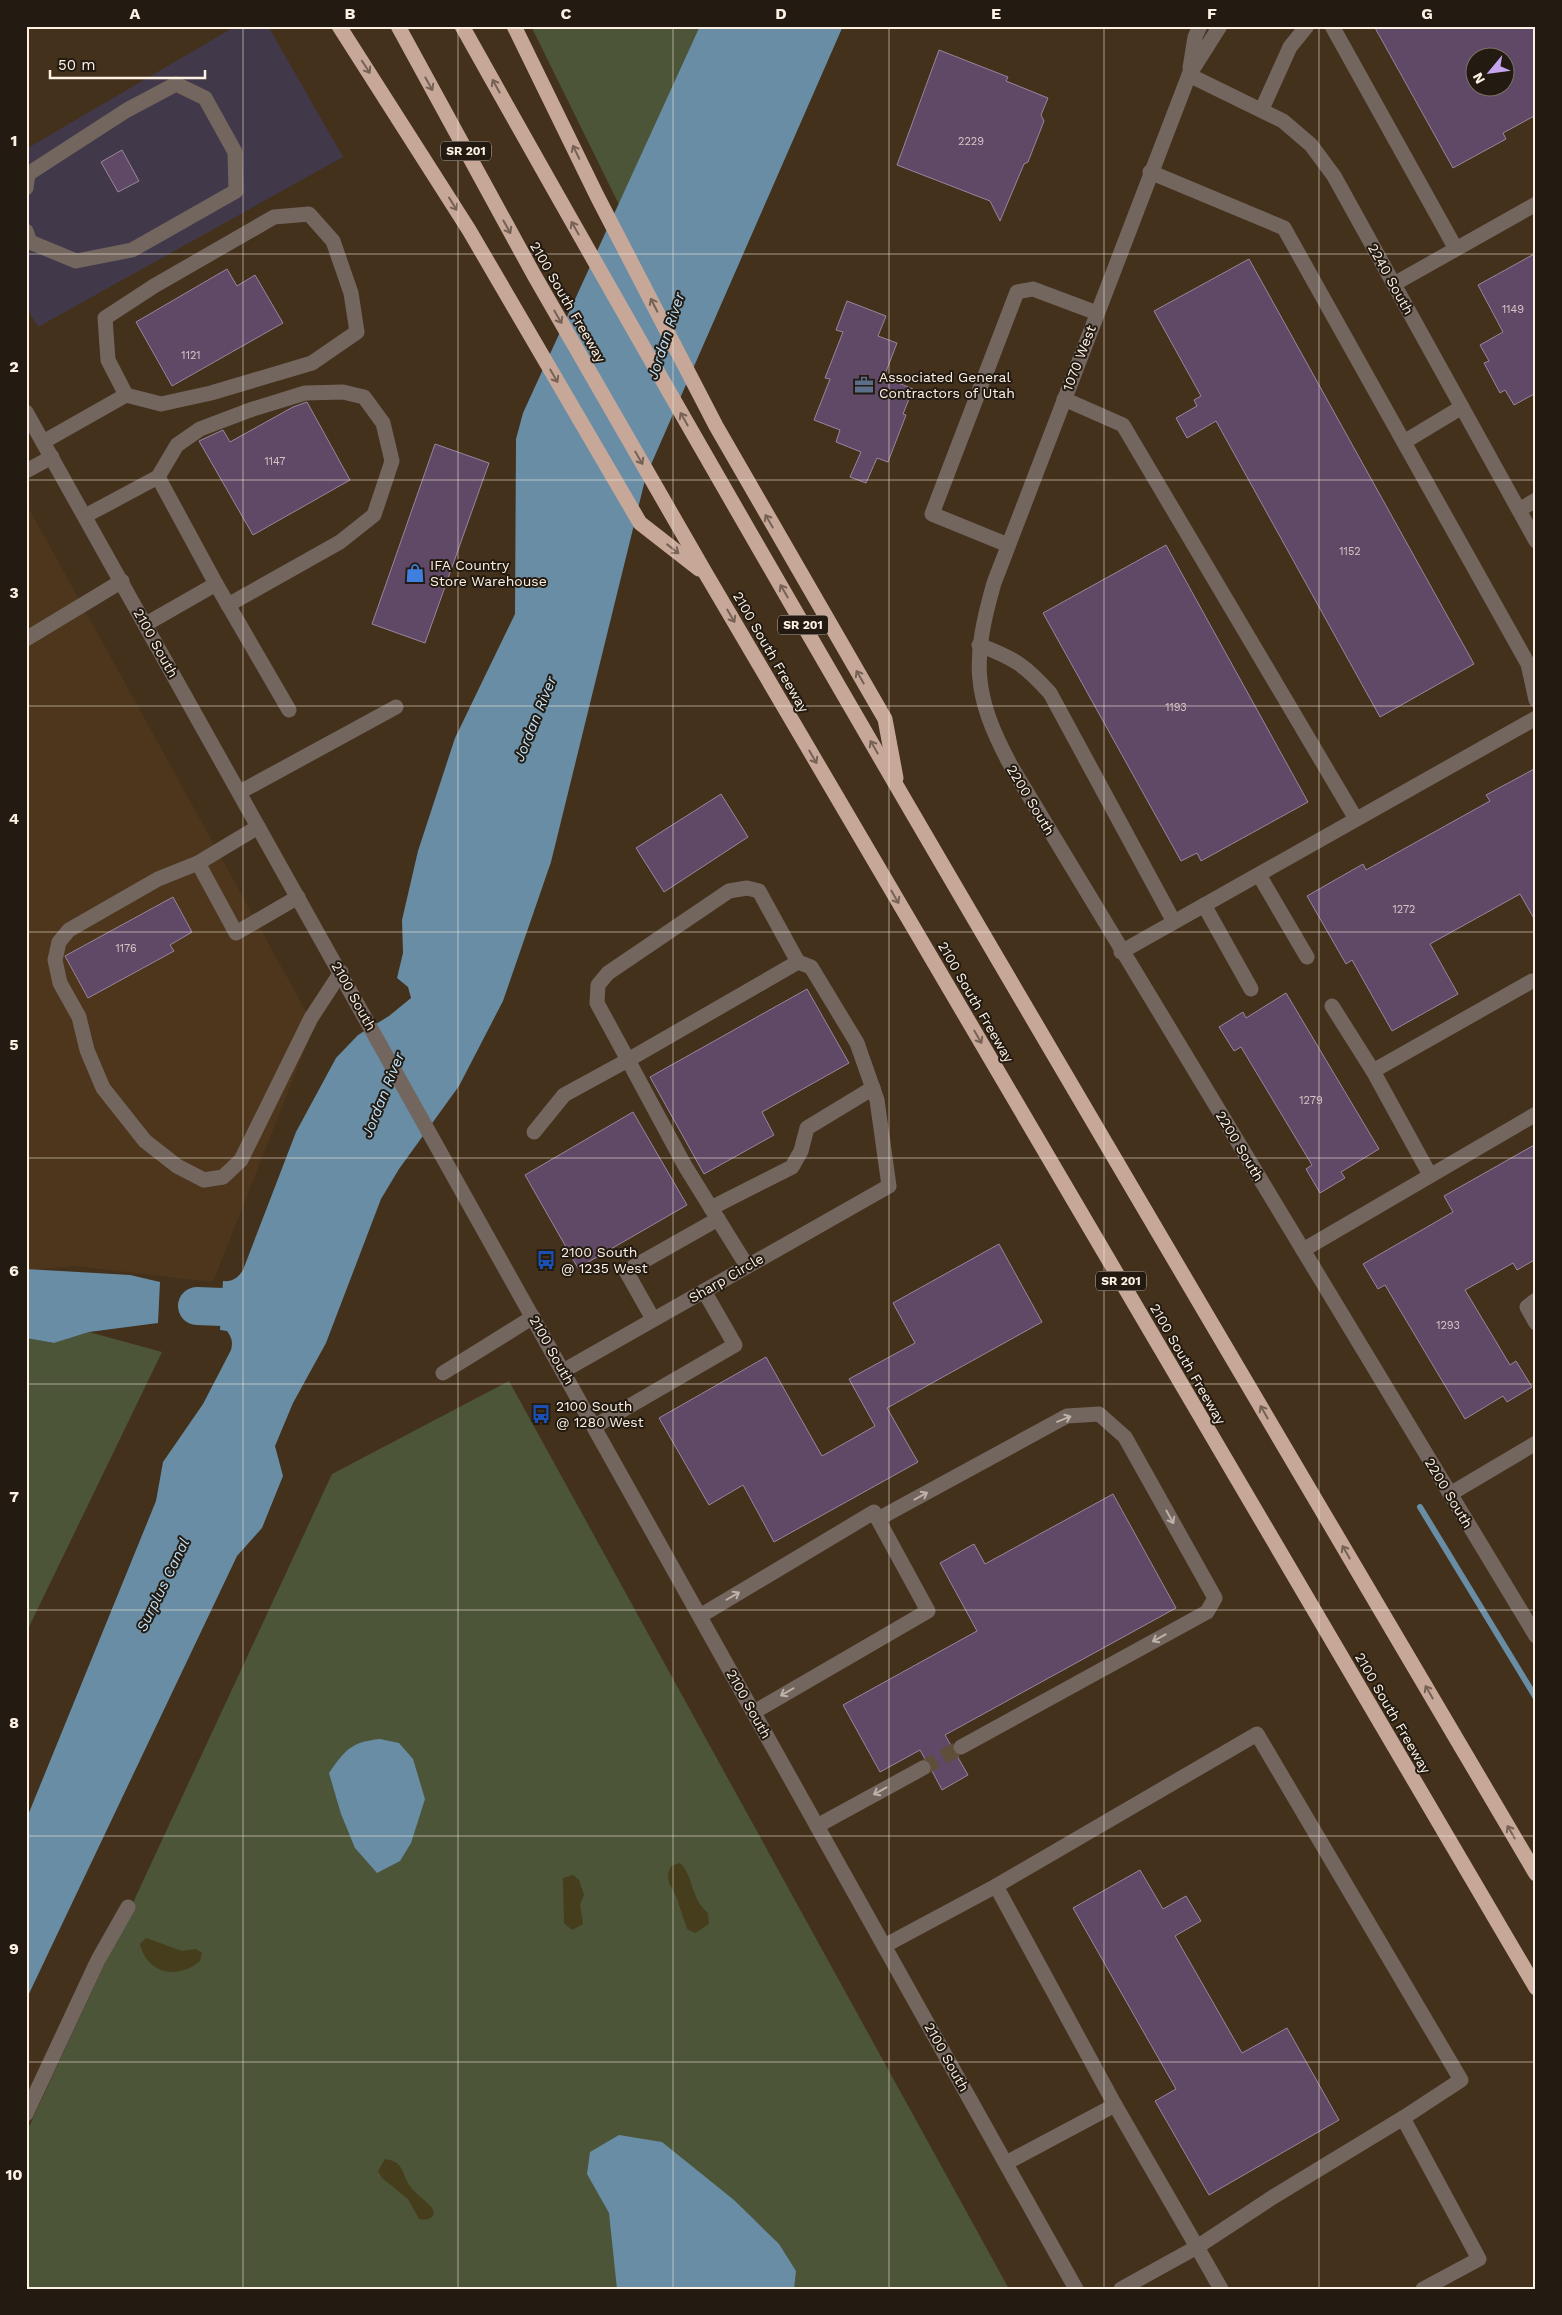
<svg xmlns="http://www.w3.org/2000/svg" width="1562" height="2315" font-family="'Work Sans',sans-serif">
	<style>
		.commercial { fill: #413949 }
		.built { fill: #4d361b }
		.green { fill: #4c5538 }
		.sand { fill: #453d1c }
		.water { fill: #688da5 }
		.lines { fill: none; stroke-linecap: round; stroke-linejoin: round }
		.stream { stroke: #688da5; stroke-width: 6 }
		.river { stroke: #688da5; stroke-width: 38 }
		.building { fill: #604966; stroke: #99859d; fill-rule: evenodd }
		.minor-tunnel { stroke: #5f4e3a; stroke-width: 15; stroke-dasharray: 15 8; stroke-linecap: butt }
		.minor { stroke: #73665f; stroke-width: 15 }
		.highway { stroke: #c7a898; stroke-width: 15 }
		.oneway { stroke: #756255 }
		.oneway2 { stroke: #bfb2a8 }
		.grid { fill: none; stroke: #fdf1e4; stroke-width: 1; stroke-opacity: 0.55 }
		.labels { text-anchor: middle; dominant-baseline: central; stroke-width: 4; stroke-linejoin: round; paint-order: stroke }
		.number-label { font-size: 11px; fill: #d6c7c4 }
		.shield { fill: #231b12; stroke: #bcb1a5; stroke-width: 1 }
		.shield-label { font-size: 12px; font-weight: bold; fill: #fdf1e4 }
		.street-label { font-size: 14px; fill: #fdf1e4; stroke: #231b12 }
		.poi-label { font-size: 14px; fill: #fdf1e4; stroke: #231b12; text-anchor: start }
		.water-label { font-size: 15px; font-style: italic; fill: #bee3fb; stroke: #231b12 }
		.neatline { fill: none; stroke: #fdf1e4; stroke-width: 2 }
		.grid-label { font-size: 16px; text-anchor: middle; font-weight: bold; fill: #fdf1e4 }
	</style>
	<rect width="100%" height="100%" fill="#43311c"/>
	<polygon class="commercial" points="236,26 268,26 343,157 38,327 26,307 26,149"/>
	<polygon class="built" points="26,503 314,1026 213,1282 74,1266 26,1271"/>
	<g class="green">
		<polygon points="531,26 711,26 638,243"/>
		<polygon points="89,1332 162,1352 26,1633 26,1338 54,1343"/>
		<polygon points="509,1381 1009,2289 26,2289 26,2133 332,1474"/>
	</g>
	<g class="sand">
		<path d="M680,1863c14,13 10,35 28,50l1,11 -14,9 -8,-4 -11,-33 -7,-13 -1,-9 3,-8z"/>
		<polygon points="573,1875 579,1880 584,1895 580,1904 583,1924 572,1930 564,1923 563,1878"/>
		<path d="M146,1938l36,13 14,-2 6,4 -2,8c-22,19 -53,13 -60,-17z"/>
		<path d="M385,2159c5,1 10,2 14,6 5,6 6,15 11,21 5,8 17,15 22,22 6,10 -6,13 -13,11l-11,-20 -26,-21 -4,-7z"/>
	</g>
	<g class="water">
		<path d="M700,26h143l-197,450 -95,386 -48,139 -44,85 -60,83 -18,30 -55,144 -33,60 -18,43 8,30 -21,52 -25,28 -211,444v-180l130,-319 7,-39 40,-58 28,-54c2,-8 1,-12 -4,-19l-7,-1 3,-49c9,1 15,-3 20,-11l53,-138 40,-74 22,-23 31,-19 22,-18 -3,-11 -11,-9 6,-25 -1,-33 16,-69 37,-113 60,-124 1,-175 7,-26z"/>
		<polygon points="26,1269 130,1275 160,1282 158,1323 89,1332 54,1343 26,1338"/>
		<path d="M380,1739l19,4 14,16 12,40 -14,44 -11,18 -23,12 -22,-25 -14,-34 -12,-41c16,-23 22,-31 51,-34z"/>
		<polygon points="619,2135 662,2142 734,2200 779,2244 796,2271 794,2289 617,2289 609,2213 587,2174 590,2152"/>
	</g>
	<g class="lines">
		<polyline class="stream" points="1420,1507 1536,1698"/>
		<polyline class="river" points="197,1306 222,1307 271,1303"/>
	</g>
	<g class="building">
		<path d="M1374,26h162v89l-33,18 3,6 -53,29zM1474,58h30v30h-30z"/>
		<polygon points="939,50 1008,77 1006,81 1048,98 1041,115 1044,121 1028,162 1024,164 1000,221 990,201 897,165"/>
		<polygon points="122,150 139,181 118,192 101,162"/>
		<polygon points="1536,253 1536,393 1514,405 1505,390 1500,393 1484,363 1489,361 1480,345 1503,332 1478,285"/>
		<polygon points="1249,259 1474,664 1380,717 1216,421 1187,438 1176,418 1197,406 1194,400 1201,396 1154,311"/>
		<polygon points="227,269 237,286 255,275 283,323 172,386 136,322"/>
		<polygon points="847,301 886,316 878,336 897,343 884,377 913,389 903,414 906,415 888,462 877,458 866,483 850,477 861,452 836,442 840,430 814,420 830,379 825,378 843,332 836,330"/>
		<polygon points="307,402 350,480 253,535 199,441 223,430 230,442 293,407"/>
		<polygon points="435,444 489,463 425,643 372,624"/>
		<polygon points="1166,545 1308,802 1201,861 1197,853 1181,861 1043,613"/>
		<polygon points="1536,768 1536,922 1520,894 1430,944 1458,994 1392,1031 1352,960 1346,964 1307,896 1363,864 1366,870 1490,801 1486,795"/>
		<polygon points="721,794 748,837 664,892 636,848"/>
		<polygon points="173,897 192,932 170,945 174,951 88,998 65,956"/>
		<polygon points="807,989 849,1063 762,1112 774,1135 704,1174 650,1077"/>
		<polygon points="1286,993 1379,1149 1341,1172 1345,1178 1320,1193 1306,1169 1312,1165 1241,1047 1234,1051 1219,1027 1243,1012 1246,1018"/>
		<polygon points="633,1112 687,1205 578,1268 525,1175"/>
		<polygon points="1536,1144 1536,1259 1517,1270 1513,1263 1465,1290 1510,1365 1516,1361 1532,1387 1507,1402 1503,1396 1465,1419 1385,1285 1378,1289 1363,1264 1453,1212 1444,1196"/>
		<polygon points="999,1244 1042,1322 887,1408 918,1462 774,1542 743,1485 709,1505 659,1418 766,1357 822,1456 875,1426 849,1379 915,1343 893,1303"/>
		<polygon points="1113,1494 1176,1608 945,1735 968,1775 942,1790 932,1771 931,1763 925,1759 920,1750 880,1772 843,1705 977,1631 940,1563 974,1544 985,1564"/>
		<polygon points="1140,1870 1163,1909 1186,1896 1201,1921 1175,1936 1242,2053 1287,2028 1339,2120 1209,2195 1155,2101 1176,2089 1073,1908"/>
	</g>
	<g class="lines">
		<polyline class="minor-tunnel" points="923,1768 961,1747"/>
		<g class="minor">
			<path d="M1220,26l-31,49 -195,508c-22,77 -22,111 17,183l525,870"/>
			<polyline points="1332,26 1456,249"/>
			<polyline points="1190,68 1195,37 1200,26"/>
			<polyline points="1189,75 1283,121 1311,145 1334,176 1536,541"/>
			<polyline points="1262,109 1290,47 1307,26"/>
			<polyline points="1150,172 1284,228 1528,664 1536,700"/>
			<polyline points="26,188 28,174 127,110 176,84 205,98 235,152 236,191 132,250 76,261 30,242 26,231"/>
			<polyline points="1394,284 1536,204"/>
			<polyline points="1064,399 1123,425 1356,819"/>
			<polyline points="26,412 1076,2289"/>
			<polyline points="43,442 126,395 161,404 211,393 312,363 357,332 351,293 333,241 309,214 274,217 154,286 105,318 108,360 126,395"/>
			<polyline points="1404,442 1462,407"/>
			<polyline points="26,471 52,457"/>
			<polyline points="158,477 177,445 200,429 250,410 305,393 343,392 364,397 383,423 392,461 374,515 340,542 228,605"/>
			<polyline points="1519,510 1536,500"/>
			<polyline points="85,516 158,477 216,584"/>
			<polyline points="1008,545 932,514 1017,292 1033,289 1097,313"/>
			<polyline points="146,624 216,584 289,710"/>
			<polyline points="26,639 122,581"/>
			<path d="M979,645c35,13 46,20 71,48l124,229"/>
			<polyline points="240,792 396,707"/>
			<polyline points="258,827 198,863 158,879 69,930 59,942 55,960 60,983 79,1017 87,1050 103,1088 145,1141 177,1166 204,1180 223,1177 241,1160 311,1018 341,972"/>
			<polyline points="198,863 236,933 298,897"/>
			<polyline points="1259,875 1307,957"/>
			<polyline points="1204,905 1251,989"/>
			<polyline points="1121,952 1536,718"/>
			<polyline points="1332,1006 1373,1071"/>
			<polyline points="534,1132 564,1095 628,1060 597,1003 598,985 608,973 729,891 747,888 759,891 798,962"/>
			<polyline points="1430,1175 1373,1071 1532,981"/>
			<polyline points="711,1208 792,1167 801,1151 807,1128 873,1088"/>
			<polyline points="1303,1250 1536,1114"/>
			<polyline points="1536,1300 1527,1307 1536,1323"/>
			<polyline points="653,1319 626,1271 718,1219"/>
			<polyline points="563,1371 889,1186 877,1100 857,1043 811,967 798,962 628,1060 685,1166 747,1266"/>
			<polyline points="443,1373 533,1317"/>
			<polyline points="595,1426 735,1345 704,1291"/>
			<polyline points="1450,1494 1536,1443"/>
			<polyline points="878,1519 1067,1416 1099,1414 1125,1437 1215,1598 1207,1612 961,1747"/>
			<polyline points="700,1616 874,1512 928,1611 754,1712"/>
			<polyline points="817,1826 923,1768"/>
			<polyline points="996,1886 1257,1734 1461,2080 1403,2118 1479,2259 1423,2289"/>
			<polyline points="884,1946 996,1886 1115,2105"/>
			<polyline points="26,2114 98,1960 128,1907"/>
			<polyline points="1006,2163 1115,2105 1197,2247 1121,2289"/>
			<polyline points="1221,2289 1197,2247 1273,2197 1403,2118"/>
		</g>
		<g class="highway">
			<polyline points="339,26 469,230 640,523 699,569"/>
			<polyline points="398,26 534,275 706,574 1536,1988"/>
			<path d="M462,26c348,622 713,1234 1074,1848"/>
			<polyline points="514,26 597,196 716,426 885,719 896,778"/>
		</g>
	</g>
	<defs><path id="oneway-shaft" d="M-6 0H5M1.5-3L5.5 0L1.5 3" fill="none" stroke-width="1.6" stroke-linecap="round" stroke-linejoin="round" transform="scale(1.25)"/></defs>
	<g class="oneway">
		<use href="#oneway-shaft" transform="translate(366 67) rotate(57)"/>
		<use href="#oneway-shaft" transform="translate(429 84) rotate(61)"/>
		<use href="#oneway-shaft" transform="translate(496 86) rotate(-119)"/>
		<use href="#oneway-shaft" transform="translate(576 152) rotate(-116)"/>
		<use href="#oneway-shaft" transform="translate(453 204) rotate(58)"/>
		<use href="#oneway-shaft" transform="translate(507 227) rotate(61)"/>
		<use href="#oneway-shaft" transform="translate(575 228) rotate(-119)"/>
		<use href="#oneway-shaft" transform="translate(654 305) rotate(-117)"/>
		<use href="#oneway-shaft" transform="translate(558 317) rotate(60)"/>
		<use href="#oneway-shaft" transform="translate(554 376) rotate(60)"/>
		<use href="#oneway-shaft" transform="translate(684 419) rotate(-120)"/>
		<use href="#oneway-shaft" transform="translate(639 458) rotate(60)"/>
		<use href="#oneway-shaft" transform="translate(769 521) rotate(-120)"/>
		<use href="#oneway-shaft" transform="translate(673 549) rotate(38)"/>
		<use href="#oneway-shaft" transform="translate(784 591) rotate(-120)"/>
		<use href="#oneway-shaft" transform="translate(731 616) rotate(60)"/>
		<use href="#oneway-shaft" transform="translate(860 677) rotate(-120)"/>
		<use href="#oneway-shaft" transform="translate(874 747) rotate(-120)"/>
		<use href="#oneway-shaft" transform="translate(813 757) rotate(60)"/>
		<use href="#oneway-shaft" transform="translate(895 897) rotate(60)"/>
		<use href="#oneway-shaft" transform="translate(978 1037) rotate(60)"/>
		<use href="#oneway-shaft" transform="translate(1264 1412) rotate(-120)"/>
		<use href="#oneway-shaft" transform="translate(1346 1552) rotate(-120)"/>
		<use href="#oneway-shaft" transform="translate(1429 1692) rotate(-120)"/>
		<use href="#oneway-shaft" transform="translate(1511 1832) rotate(-120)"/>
	</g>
	<g class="oneway2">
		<use href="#oneway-shaft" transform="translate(1064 1419) rotate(-22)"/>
		<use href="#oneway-shaft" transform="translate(921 1496) rotate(-29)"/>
		<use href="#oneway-shaft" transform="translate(1170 1517) rotate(61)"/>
		<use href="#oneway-shaft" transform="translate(733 1596) rotate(-30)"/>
		<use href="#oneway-shaft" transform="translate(1159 1638) rotate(151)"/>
		<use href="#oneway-shaft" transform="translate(787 1692) rotate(150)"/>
		<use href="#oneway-shaft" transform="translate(880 1791) rotate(151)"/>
	</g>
	<path class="grid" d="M243,26v2263M458,26v2263M673,26v2263M889,26v2263M1104,26v2263M1319,26v2263M26,254h1510M26,480h1510M26,706h1510M26,932h1510M26,1158h1510M26,1384h1510M26,1610h1510M26,1836h1510M26,2062h1510"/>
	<defs>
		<g id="office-bare" transform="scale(1.5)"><path d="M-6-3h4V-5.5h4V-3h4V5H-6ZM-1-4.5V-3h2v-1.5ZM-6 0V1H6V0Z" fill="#5c6f8a" stroke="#231b12" stroke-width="2.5" paint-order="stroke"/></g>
		<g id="shop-bare" transform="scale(1.5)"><path d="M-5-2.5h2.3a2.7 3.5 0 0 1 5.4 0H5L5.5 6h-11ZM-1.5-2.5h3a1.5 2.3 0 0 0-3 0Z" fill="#3f7fe0" stroke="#231b12" stroke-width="2.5" paint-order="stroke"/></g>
		<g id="bus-bare" transform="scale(1.5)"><path d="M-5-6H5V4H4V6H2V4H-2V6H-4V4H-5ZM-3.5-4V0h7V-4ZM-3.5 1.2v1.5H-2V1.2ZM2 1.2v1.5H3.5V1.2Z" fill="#1a4fb4" stroke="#231b12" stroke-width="2.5" paint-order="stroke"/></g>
	</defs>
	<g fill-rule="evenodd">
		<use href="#office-bare" x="864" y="385"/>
		<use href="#shop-bare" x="415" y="573"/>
		<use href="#bus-bare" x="546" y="1260"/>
		<use href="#bus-bare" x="541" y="1414"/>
	</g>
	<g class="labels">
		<g class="number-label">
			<text x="971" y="141">2229</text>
			<text x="1513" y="309">1149</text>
			<text x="191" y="355">1121</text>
			<text x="275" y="461">1147</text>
			<text x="1350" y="551">1152</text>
			<text x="1176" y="707">1193</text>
			<text x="1404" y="909">1272</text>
			<text x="126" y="948">1176</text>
			<text x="1311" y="1100">1279</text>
			<text x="1448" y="1325">1293</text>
		</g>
		<g class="shield">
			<rect x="441" y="141.5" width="50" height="19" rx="4"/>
			<rect x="778" y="615.5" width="50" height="19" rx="4"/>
			<rect x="1096" y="1271.5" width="50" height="19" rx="4"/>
		</g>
		<g class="shield-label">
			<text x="466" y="151">SR 201</text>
			<text x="803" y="625">SR 201</text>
			<text x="1121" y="1281">SR 201</text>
		</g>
		<g class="street-label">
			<text transform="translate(1391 279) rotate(61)">2240 South</text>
			<text transform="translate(568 302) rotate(60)">2100 South Freeway</text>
			<text transform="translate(1079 358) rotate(-69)">1070 West</text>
			<text transform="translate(156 643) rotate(61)">2100 South</text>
			<text transform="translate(771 652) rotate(60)">2100 South Freeway</text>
			<text transform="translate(1031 800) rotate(59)">2200 South</text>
			<text transform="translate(354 996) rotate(61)">2100 South</text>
			<text transform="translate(976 1002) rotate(60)">2100 South Freeway</text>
			<text transform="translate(1240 1146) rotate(59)">2200 South</text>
			<text transform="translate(726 1278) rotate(-30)">Sharp Circle</text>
			<text transform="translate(552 1350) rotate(61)">2100 South</text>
			<text transform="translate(1188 1364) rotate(60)">2100 South Freeway</text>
			<text transform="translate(1449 1493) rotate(59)">2200 South</text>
			<text transform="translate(749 1704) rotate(61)">2100 South</text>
			<text transform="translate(1393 1713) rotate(60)">2100 South Freeway</text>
			<text transform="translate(947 2057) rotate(61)">2100 South</text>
		</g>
		<g class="poi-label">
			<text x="879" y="377">Associated General<tspan x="879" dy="16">Contractors of Utah</tspan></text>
			<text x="430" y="565">IFA Country<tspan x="430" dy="16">Store Warehouse</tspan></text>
			<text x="561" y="1252">2100 South<tspan x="561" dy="16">@ 1235 West</tspan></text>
			<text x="556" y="1406">2100 South<tspan x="556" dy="16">@ 1280 West</tspan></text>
		</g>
		<g class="water-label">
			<text transform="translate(666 336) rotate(-72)">Jordan River</text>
			<text transform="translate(535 719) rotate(-68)">Jordan River</text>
			<text transform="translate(383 1095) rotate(-68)">Jordan River</text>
			<text transform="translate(163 1585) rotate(-64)">Surplus Canal</text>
		</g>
	</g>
	<rect width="1562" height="2315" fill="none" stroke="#231b12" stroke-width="55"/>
	<g transform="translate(1490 72) rotate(241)"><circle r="24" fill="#231b12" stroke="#7a7166"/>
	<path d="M0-4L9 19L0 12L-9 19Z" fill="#c6a6f0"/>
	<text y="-8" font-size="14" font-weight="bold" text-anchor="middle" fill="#fdf1e4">N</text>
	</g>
	<path d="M50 70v8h155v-8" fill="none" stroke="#fdf1e4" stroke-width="2.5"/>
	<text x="58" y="70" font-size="15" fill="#fdf1e4" stroke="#231b12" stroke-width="4" paint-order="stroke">50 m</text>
	<rect x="28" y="28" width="1506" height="2260" class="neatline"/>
	<g class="grid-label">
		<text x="135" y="19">A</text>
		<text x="350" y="19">B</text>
		<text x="566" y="19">C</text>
		<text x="781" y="19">D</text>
		<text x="996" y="19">E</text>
		<text x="1212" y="19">F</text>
		<text x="1427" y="19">G</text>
		<text x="14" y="146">1</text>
		<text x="14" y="372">2</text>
		<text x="14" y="598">3</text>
		<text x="14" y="824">4</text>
		<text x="14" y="1050">5</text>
		<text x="14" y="1276">6</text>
		<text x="14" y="1502">7</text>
		<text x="14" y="1728">8</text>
		<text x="14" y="1954">9</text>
		<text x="14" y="2180">10</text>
	</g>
</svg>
